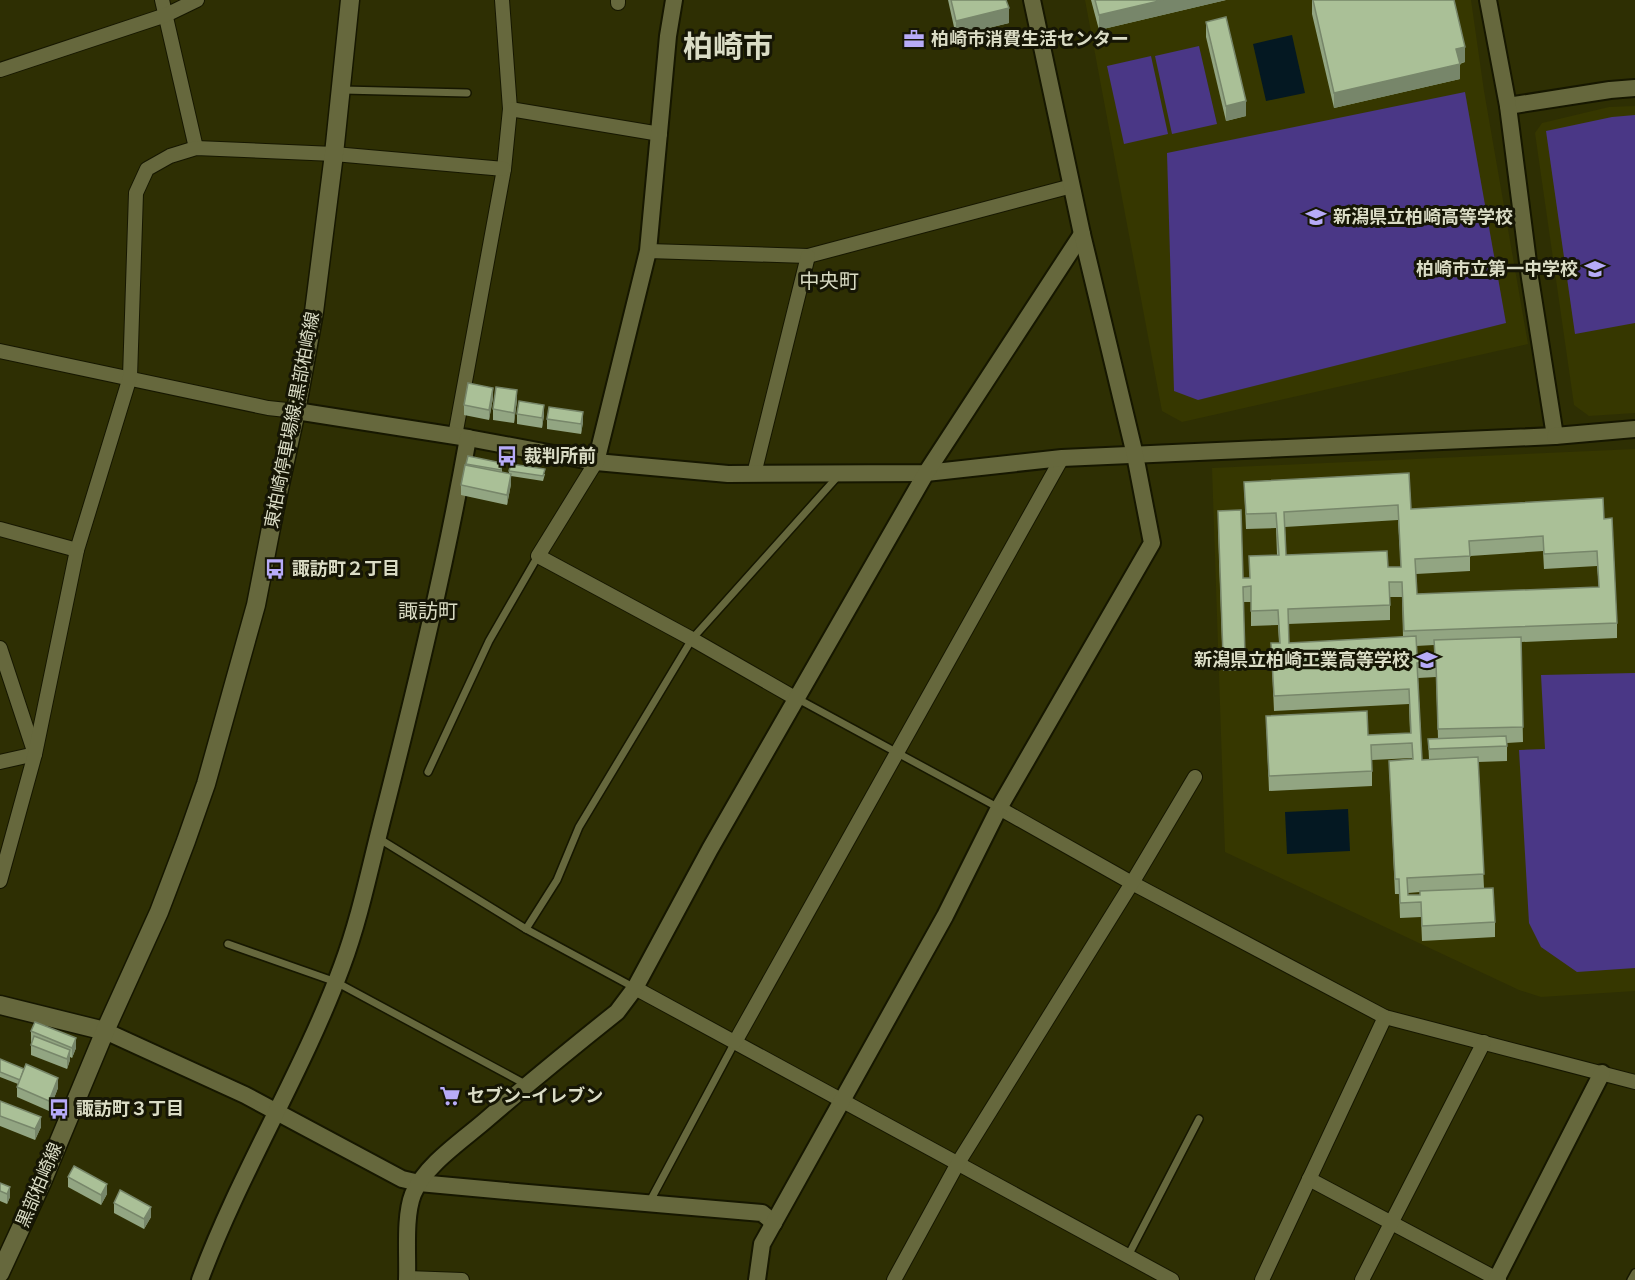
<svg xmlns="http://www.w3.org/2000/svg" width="1635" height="1280" font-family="'DM Sans','Noto Sans JP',sans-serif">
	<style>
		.built { fill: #363700 }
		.green { fill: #4a3786 }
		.water { fill: #041822 }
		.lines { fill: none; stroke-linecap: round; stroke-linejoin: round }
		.service-casing { stroke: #161700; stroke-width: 10 }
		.minor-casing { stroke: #161700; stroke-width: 16 }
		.tertiary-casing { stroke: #161700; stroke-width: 20 }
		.secondary-casing { stroke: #161700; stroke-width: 21 }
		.service { stroke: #66683d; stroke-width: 7 }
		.minor { stroke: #66683d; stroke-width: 14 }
		.tertiary { stroke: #66683d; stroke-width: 16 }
		.secondary { stroke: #66683d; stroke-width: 18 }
		.wall { fill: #92a582; fill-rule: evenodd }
		.shaded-wall { fill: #77866a }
		.building { fill: #aac097; stroke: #77866a; stroke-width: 1.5; fill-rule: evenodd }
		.labels { text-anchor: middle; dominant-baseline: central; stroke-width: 6; stroke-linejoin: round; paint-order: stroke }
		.poi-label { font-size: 18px; font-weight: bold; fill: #dadcc5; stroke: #161605; text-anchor: start }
		.street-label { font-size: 18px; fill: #dadcc5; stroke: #161605 }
		.neighbourhood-label { font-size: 20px; fill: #dadcc5; stroke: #161605 }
		.town-label { font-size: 30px; font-weight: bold; fill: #dadcc5; stroke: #161605 }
	</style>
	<rect width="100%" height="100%" fill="#2e2f03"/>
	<g class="built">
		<polygon points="1085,0 1471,0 1484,91 1528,344 1182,422 1162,411"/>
		<polygon points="1635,106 1635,413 1589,416 1574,405 1535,133 1542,123 1609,107"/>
		<polygon points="1635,449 1635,991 1541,997 1519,990 1225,852 1212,468"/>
	</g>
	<g class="green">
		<polygon points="1199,46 1217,124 1172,134 1155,56"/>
		<polygon points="1151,56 1168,134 1124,144 1107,66"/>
		<polygon points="1465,92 1506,323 1198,400 1174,391 1167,153"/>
		<polygon points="1635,115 1635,323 1575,334 1546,131 1612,117"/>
		<polygon points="1635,673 1635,968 1577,972 1541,947 1529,923 1519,750 1545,749 1541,675"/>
	</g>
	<g class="water">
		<polygon points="1292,35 1305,93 1266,101 1253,44"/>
		<polygon points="1348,809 1350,851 1287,854 1285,812"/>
	</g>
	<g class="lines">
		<g class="service-casing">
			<g id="service">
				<polyline points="343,90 467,93"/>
				<polyline points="798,699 999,808"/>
				<polyline points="428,772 489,641 538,556"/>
				<polyline points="378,838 526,929 635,988"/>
				<polyline points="526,929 557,880 579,827 692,639 839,475"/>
				<polyline points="228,944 336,982 527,1085"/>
				<polyline points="649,1203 735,1042"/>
				<polyline points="1128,1256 1199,1119"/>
				<polyline points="1631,1280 1635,1273"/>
			</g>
		</g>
		<g class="minor-casing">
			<g id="minor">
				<polyline points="162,0 196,148"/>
				<polyline points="502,0 510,109"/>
				<polyline points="618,0 618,3"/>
				<polyline points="0,70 166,15 197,0"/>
				<polyline points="648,251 808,256 1072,186"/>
				<polyline points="0,351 268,408 296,411"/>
				<polyline points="455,436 504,169 510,109 660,134"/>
				<polyline points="596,462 538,556 692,639 795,698"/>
				<polyline points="754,474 808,256"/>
				<polyline points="0,529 77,550"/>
				<polyline points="0,648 35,754 0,762"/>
				<polyline points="999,808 1132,883 1385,1017 1635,1082"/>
				<polyline points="0,881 35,754 77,550 130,377 136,193 147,169 170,156 196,148 334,154 504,169"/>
				<polyline points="635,988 1172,1280"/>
				<polyline points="735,1042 1062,458"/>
				<polyline points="1309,1179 1499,1280"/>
				<polyline points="407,1278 462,1280"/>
				<polyline points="894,1280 958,1163 1132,883 1195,777"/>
				<polyline points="1262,1280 1385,1017"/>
				<polyline points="1362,1280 1484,1042"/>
			</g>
		</g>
		<g class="tertiary-casing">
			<g id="tertiary">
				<polyline points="1508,106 1610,90 1635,88"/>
				<polyline points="296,411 468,438 596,462 728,474 926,473 1062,458 1555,436 1530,278 1508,106 1488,0"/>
				<polyline points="1555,436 1635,429"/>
				<polyline points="596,462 648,251 668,36 674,0"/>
				<polyline points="105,1031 245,1095 402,1179 419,1183 506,1191 762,1213 774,1223"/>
				<path d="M200,1280c40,-108 102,-206 142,-314 19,-51 29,-104 43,-157 31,-122 61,-246 83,-371"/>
				<path d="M407,1280c1,-25 -3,-63 6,-86 12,-29 50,-54 73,-74 43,-37 87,-73 131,-108l18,-24 75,-139 216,-376 156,-239"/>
				<polyline points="757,1280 762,1244 945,916 999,808 1152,543 1135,455 1082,234 1032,0"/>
				<polyline points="1496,1280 1602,1073"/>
			</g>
		</g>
		<g class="secondary-casing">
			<g id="secondary">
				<polyline points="0,1005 105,1031"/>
				<polyline points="0,1273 42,1182 105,1031 159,912 186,841 206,784 256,605 275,507 296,411 314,312 334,154 350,0"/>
			</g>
		</g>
		<use href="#service" class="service"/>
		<use href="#minor" class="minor"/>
		<use href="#tertiary" class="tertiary"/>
		<use href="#secondary" class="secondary"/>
	</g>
	<g class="wall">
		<polygon points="948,0 1006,0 1009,23 956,36"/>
		<polygon points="1091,0 1226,0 1099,30"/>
		<polygon points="1312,0 1465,62 1460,64 1460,79 1334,108 1312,14"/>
		<polygon points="1206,22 1246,116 1226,121 1206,37"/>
		<polygon points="493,398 489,420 464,415 464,405"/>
		<polygon points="517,400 514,423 493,420 493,409"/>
		<polygon points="517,414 544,415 542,428 517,424"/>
		<polygon points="547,419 583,422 581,434 547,429"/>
		<polygon points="468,456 502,468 502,472 509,474 509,471 545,474 543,481 511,476 511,484 507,505 461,495 461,485"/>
		<path d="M1409,473l2,36 193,10 13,104v15l-96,4 2,100 -16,1v18l-29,1 6,126 11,34v15l-73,4 -1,-24 -21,1 -1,-24h-4l-6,-133 23,-2v-1l-40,2v26l-103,5 -3,-75 102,19 42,-2 -1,-29 -135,7 -3,-68h8l-1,-18 -27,1v-24h-8l2,68 -22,1 -5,-145 25,52h7l-1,-22 28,-1 -1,-27 -30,1 -2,-47zM1398,520l3,47h-13l-102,-12 -1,-28zM1543,551l1,18 53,-3 2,21 -182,7 -1,-20 54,-3v-15zM1390,597h12l1,40 -114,6 -1,-19 102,-4zM1434,645v10h-17l-1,-9zM1436,677l2,61 -10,1 1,20 -7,1 -4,-82zM1420,892v3h-12v-2z"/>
		<polygon points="31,1031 76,1048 72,1058 70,1057 70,1060 67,1069 31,1055 31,1045 32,1042 31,1042"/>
		<polygon points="0,1059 24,1069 58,1088 49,1111 17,1097 17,1087 18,1084 0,1077"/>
		<polygon points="0,1101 41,1127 35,1140 0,1126"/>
		<polygon points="68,1177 107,1194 101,1205 68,1187"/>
		<polygon points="0,1183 10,1197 7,1204 0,1201"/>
		<polygon points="114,1203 151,1217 144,1229 114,1213"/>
	</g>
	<g class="shaded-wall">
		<polygon points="1163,0 1226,0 1099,30 1099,15"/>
		<polygon points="1009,8 1009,23 956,36 956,21"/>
		<polygon points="1465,47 1465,62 1456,64 1456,49"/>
		<polygon points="1460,64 1460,79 1334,108 1334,93"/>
		<polygon points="1246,101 1246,116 1226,121 1226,106"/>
		<polygon points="493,388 493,398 489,420 489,410"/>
		<polygon points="517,390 517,400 514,423 514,413"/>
		<polygon points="544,405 544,415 542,428 542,418"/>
		<polygon points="583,412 583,422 581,434 581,424"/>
		<polygon points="511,474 511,484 507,505 507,495"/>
		<polygon points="76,1038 76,1048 72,1058 72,1048"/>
		<polygon points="70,1050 70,1060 67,1069 67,1059"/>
		<polygon points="58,1078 58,1088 49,1111 49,1101"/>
		<polygon points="41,1117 41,1127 35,1140 35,1129"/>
		<polygon points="107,1184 107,1194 101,1205 101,1195"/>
		<polygon points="10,1187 10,1197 7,1204 7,1194"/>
		<polygon points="151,1207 151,1217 144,1229 144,1219"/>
	</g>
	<g class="building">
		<polygon points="951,0 1006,0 1009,8 956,21"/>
		<polygon points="1095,0 1163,0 1099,15"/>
		<polygon points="1313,0 1454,0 1465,47 1456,49 1460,64 1334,93"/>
		<polygon points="1226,17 1246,101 1226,106 1206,22"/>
		<polygon points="468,383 493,388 489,410 464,405"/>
		<polygon points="496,387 517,390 514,413 493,409"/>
		<polygon points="519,401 544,405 542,418 517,414"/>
		<polygon points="549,407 583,412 581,424 547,419"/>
		<polygon points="468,456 502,463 501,470 466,464"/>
		<polygon points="511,464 545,469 543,476 509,471"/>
		<polygon points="465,465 511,474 507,495 461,485"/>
		<path d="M1409,473l2,36 192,-11 1,21 8,-1 5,105 -213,8 -2,-49h-13l1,23 -102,4 1,34 127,-7 1,19h18l-1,-15 87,-3 2,90 -85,2 -2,-67 -19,1 5,97 56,-3 6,117 -77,4 1,17h12v-4l73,-3 2,34 -73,4 -1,-24 -21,1 -1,-24h-4l-6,-118 24,-2 -1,-16 -41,2 1,26 -103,5 -3,-60 101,-5 1,24 43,-2 -2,-44 -135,7 -3,-53h9l-2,-33 -27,1v-25l-8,1 2,68 -22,1 -5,-145 23,-1 2,68h7l-1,-22 30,-1 -3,-42 -30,1 -2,-32zM1398,505l3,62h-13l-1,-16 -101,4 -2,-43zM1543,536l1,18 53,-3 2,36 -182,7 -2,-35 55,-3 -1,-15z"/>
		<polygon points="1506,736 1507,746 1429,749 1428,739"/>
		<polygon points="35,1022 76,1038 72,1048 31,1031"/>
		<polygon points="34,1036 70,1050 67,1059 31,1045"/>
		<polygon points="0,1059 24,1069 20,1080 0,1072"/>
		<polygon points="26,1064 58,1078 49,1101 17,1087"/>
		<polygon points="0,1101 41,1117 35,1129 0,1116"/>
		<polygon points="74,1166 107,1184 101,1195 68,1177"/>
		<polygon points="0,1183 10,1187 7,1194 0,1191"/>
		<polygon points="120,1190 151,1207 144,1219 114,1203"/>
	</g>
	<defs>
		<g id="office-bare" transform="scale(1.62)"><path d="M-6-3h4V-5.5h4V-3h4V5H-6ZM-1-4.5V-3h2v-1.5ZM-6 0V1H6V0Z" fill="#b7abf8" stroke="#161605" stroke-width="2.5" paint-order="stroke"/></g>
		<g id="school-bare" transform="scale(1.62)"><path d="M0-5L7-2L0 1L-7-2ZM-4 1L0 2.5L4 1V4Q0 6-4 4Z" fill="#b7abf8" stroke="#161605" stroke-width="2.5" paint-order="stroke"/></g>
		<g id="bus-bare" transform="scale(1.62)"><path d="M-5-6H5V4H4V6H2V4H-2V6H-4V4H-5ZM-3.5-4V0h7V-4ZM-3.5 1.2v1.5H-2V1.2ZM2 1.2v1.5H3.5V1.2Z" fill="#b7abf8" stroke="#161605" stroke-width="2.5" paint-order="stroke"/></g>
		<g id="supermarket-bare" transform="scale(1.62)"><path d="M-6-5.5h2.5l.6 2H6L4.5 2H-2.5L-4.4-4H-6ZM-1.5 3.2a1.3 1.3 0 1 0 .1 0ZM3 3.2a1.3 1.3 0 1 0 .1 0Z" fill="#b7abf8" stroke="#161605" stroke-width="2.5" paint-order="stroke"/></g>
	</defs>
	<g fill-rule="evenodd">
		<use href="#office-bare" x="914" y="39"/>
		<use href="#school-bare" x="1316" y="217"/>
		<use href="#school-bare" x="1595" y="269"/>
		<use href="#bus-bare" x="507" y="456"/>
		<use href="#bus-bare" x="275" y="569"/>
		<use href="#school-bare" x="1427" y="660"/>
		<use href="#supermarket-bare" x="450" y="1096"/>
		<use href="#bus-bare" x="59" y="1109"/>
	</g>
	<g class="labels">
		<g class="poi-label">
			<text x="931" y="39">柏崎市消費生活センター</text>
			<text x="1333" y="217">新潟県立柏崎高等学校</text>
			<text x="1578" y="269" text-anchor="end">柏崎市立第一中学校</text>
			<text x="524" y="456">裁判所前</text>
			<text x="292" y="569">諏訪町２丁目</text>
			<text x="1410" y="660" text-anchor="end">新潟県立柏崎工業高等学校</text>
			<text x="467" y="1096">セブン-イレブン</text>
			<text x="76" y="1109">諏訪町３丁目</text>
		</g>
		<g class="street-label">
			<text transform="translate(292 420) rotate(-79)">東柏崎停車場線;黒部柏崎線</text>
			<text transform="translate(39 1185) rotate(-67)">黒部柏崎線</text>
		</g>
		<g class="neighbourhood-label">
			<text x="829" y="281">中央町</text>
			<text x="428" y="611">諏訪町</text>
		</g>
		<g class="town-label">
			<text x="728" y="46">柏崎市</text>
		</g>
	</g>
</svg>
